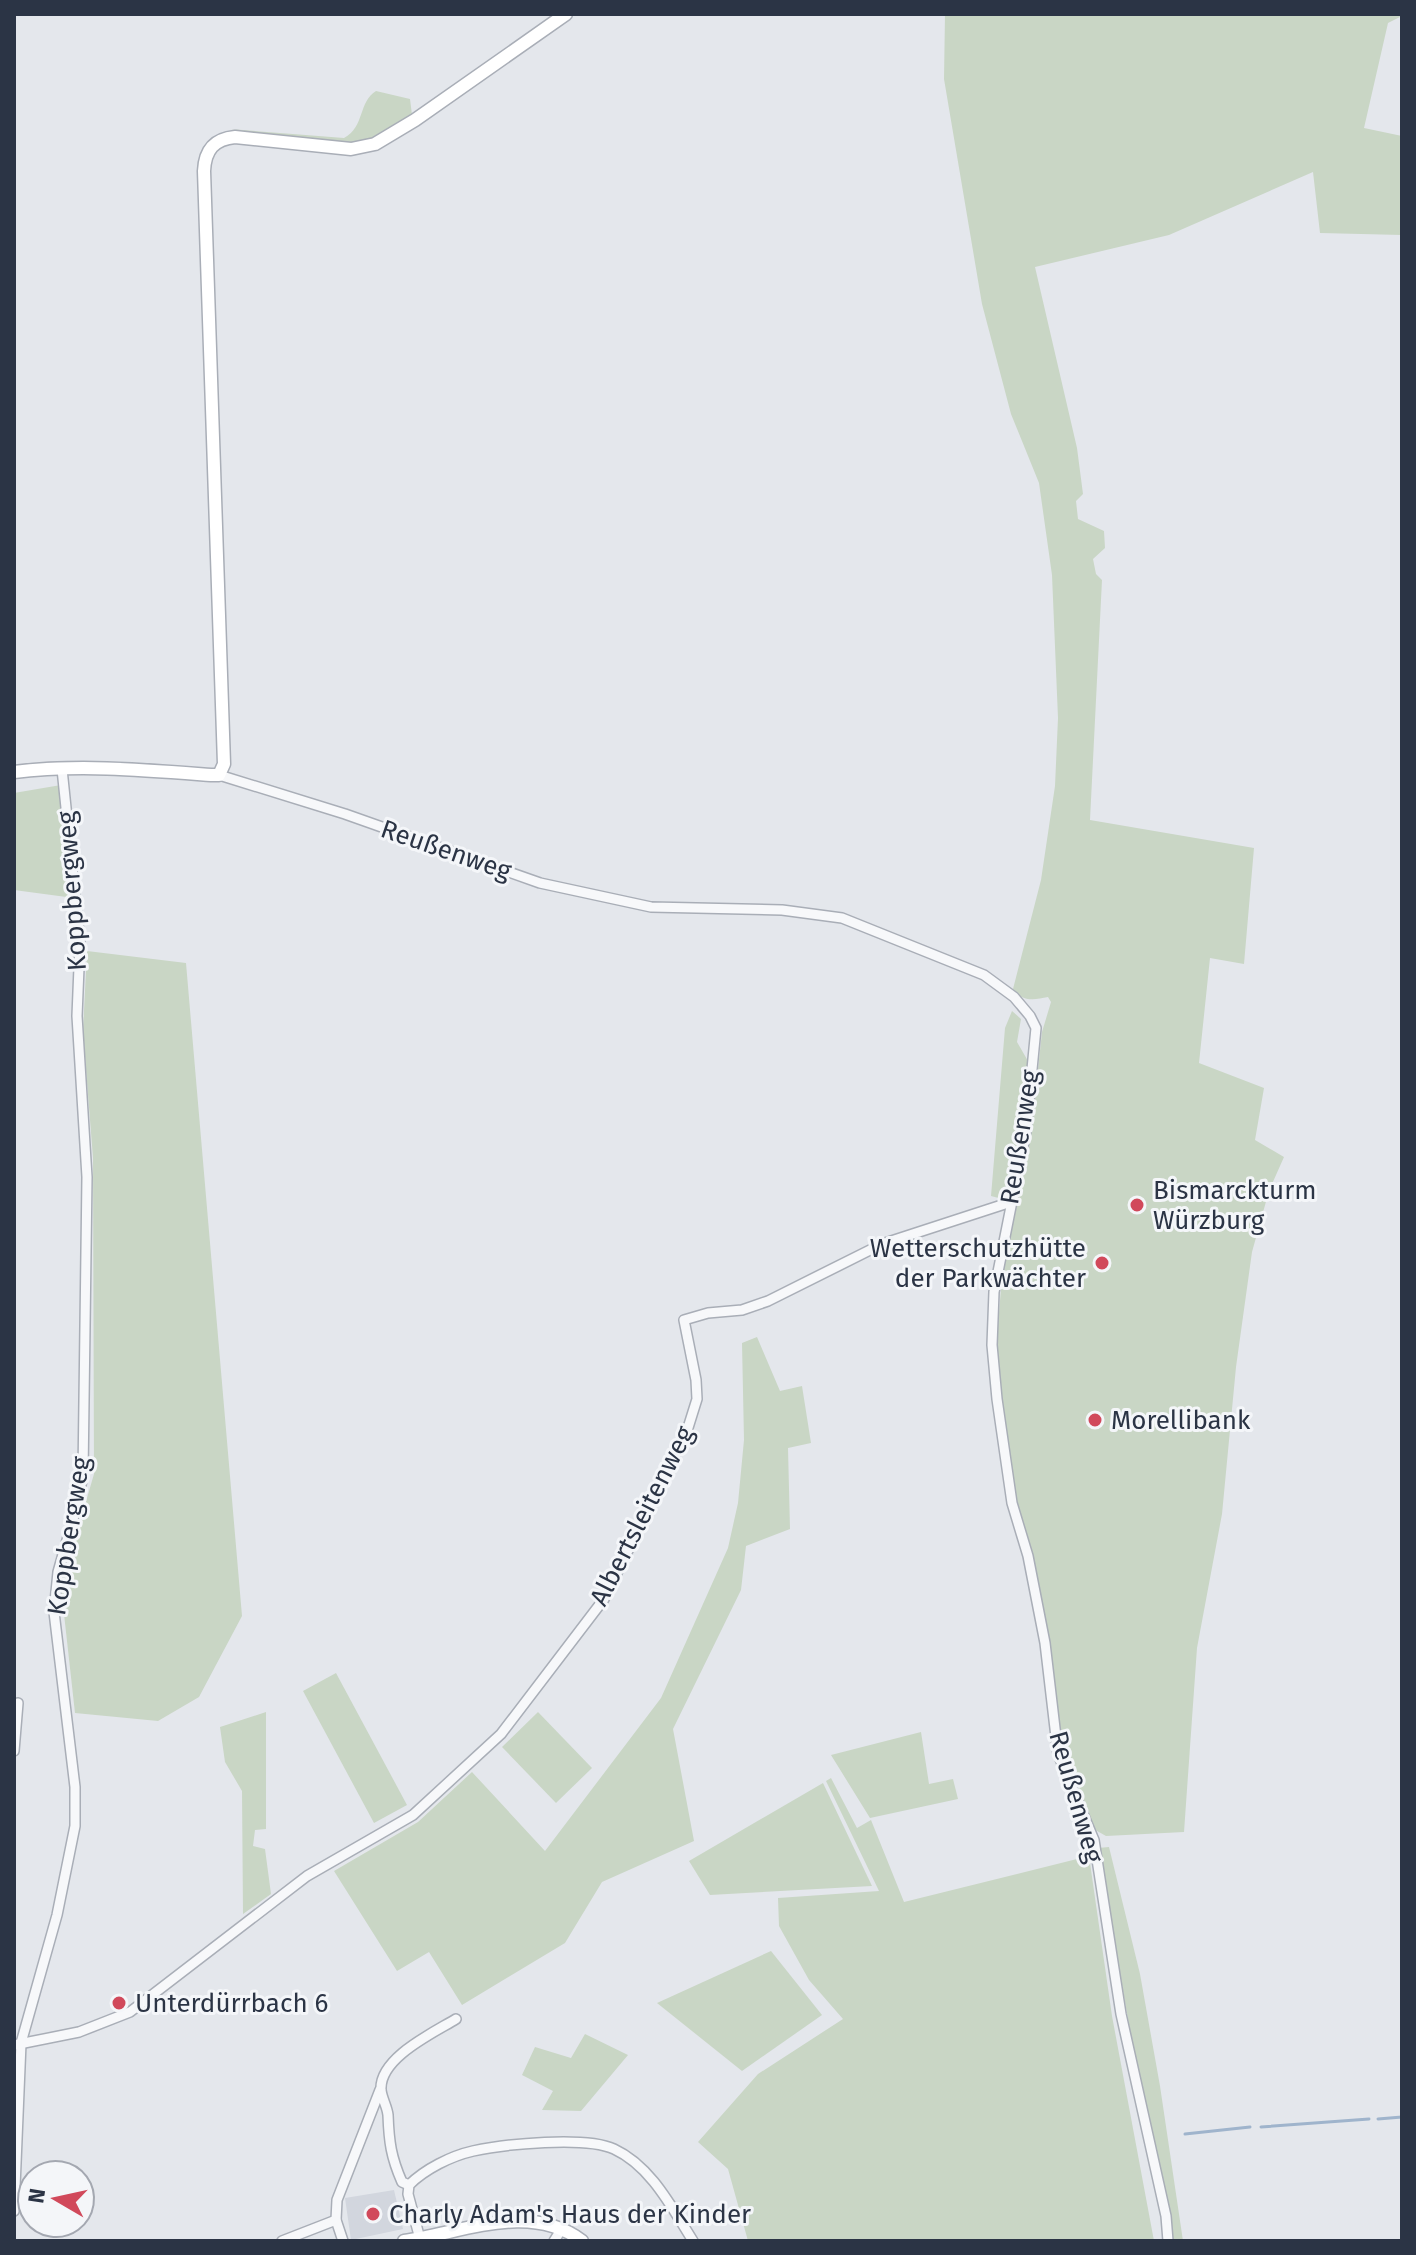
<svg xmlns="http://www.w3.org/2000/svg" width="1416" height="2255" font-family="'Fira Sans',sans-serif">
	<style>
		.built { fill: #d2d6de }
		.green { fill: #c9d6c5 }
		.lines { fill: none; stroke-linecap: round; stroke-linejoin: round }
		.stream { stroke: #9fb4cc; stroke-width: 3 }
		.street-casing { stroke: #a9aeb7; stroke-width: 12 }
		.secondary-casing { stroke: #a9aeb7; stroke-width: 15 }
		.street { stroke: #f7f8fa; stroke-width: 9 }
		.secondary { stroke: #fff; stroke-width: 12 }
		.poi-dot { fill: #d1495b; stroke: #f4f6f9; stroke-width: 3 }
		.labels { text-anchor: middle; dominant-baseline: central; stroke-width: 6; stroke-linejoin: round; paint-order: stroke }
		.street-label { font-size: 26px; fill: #2b3445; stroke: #f4f6f9 }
		.poi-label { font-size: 26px; fill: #2b3445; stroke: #f4f6f9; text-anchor: start }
	</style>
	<rect width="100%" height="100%" fill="#e4e7ec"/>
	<polygon class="built" points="394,2190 403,2229 351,2240 345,2198"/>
	<g class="green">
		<path d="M945,14h457v2l-14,7 -24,105 38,8v99l-82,-2 -7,-61 -144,63 -134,32 42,181 6,46 -7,7 2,18 26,12 1,17 -12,11 3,15 6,6 -12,240 164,28 -10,116 -34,-6 -11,105 65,25 -9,52 29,17 -12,27 -10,13 5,1 -15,54 -16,115 -14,147 -25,134 -13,184 -78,4 -16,-9 -21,-50 -8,-33 -11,-102 -17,-87 -16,-52 -11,-65 -10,-88 7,-86 30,-148 9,-84 9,-30 -3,-5c-14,3 -26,5 -35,-8l28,-109 14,-94 3,-68 -6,-143 -13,-92 -28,-69 -29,-110 -38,-225z"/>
		<path d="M376,91l34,8 2,16 -36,23 -31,7 -115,-16 114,9c21,-11 14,-36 32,-47z"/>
		<polygon points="61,785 74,898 14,890 14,793"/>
		<polygon points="87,951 186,963 242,1616 199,1697 158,1721 75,1713 61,1587 94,1474 93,1158 83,1031"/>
		<polygon points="1012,1011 1021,1019 1017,1042 1028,1061 1020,1140 1006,1200 991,1196 1005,1028"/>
		<polygon points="757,1337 780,1391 802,1386 811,1443 788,1448 790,1529 746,1546 741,1590 673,1729 694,1841 602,1882 565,1943 462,2005 429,1952 397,1971 334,1871 418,1822 472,1772 545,1851 661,1698 728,1548 738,1503 744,1440 742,1343"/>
		<polygon points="336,1673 407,1805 374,1823 303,1691"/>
		<polygon points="266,1712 266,1829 255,1830 253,1846 265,1849 271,1894 243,1914 242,1791 225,1762 220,1727"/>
		<polygon points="538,1712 592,1768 556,1803 502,1747"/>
		<polygon points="921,1732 929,1784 953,1779 958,1799 870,1818 831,1755"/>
		<polygon points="831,1778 857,1828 871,1820 904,1902 1089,1856 1112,2016 1154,2241 748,2241 728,2169 698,2142 758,2074 843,2019 809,1980 779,1926 778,1898 879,1891 826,1781"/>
		<polygon points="823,1783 872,1886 710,1895 689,1861"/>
		<polygon points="1109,1847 1140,1974 1160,2086 1183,2241 1172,2241 1170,2214 1131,2036 1098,1848"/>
		<polygon points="771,1951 822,2015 742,2071 657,2003"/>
		<polygon points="585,2034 628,2055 581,2111 542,2110 553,2091 522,2075 535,2047 571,2058"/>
	</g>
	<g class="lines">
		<g class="stream">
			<polyline points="1378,2119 1402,2117"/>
			<polyline points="1261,2127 1369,2119"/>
			<polyline points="1185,2134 1250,2127"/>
		</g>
		<g class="street-casing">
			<g id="street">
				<polyline points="219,775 345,814 540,883 651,907 782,910 842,918 984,975 1014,997 1030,1016 1036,1028 1026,1131 994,1292 992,1345 997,1399 1012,1503 1028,1556 1045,1643 1058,1754 1094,1840 1121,2014 1166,2216 1168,2241"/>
				<polyline points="14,1751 18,1703"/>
				<polyline points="14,2045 79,2032 130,2012 307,1876 413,1815 501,1734 604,1599 687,1431 697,1399 696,1380 684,1320 708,1313 742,1310 768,1301 882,1244 1011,1202"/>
				<path d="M409,2185l-7,-3c-11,-25 -13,-40 -14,-67 -1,-9 -6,-16 -7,-25 -2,-32 52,-57 75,-71"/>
				<polyline points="14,2211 21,2043 57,1915 75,1826 75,1787 54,1612 58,1572 77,1505 83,1475 87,1177 77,1016 80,943 62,769"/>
				<path d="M420,2239l-12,-45 1,-9c16,-16 42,-29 64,-34 32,-7 112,-15 141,-2 37,17 58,59 79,92"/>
				<polyline points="282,2241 336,2220"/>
				<polyline points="343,2241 336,2220 337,2200 380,2090"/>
				<polyline points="554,2241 561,2230"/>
			</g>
		</g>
		<g class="secondary-casing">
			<g id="secondary">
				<path d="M14,772c64,-8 132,-2 197,3h8l5,-11 -20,-593c1,-21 10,-32 31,-34l116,12 24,-5 40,-24 151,-106"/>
				<path d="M404,2241c58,-8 125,-40 178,0"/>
			</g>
		</g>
		<use href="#street" class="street"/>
		<use href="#secondary" class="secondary"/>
	</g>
	<g class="poi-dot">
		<circle cx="1137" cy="1205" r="8"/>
		<circle cx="1102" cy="1263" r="8"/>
		<circle cx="1095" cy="1420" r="8"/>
		<circle cx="119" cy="2003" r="8"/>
		<circle cx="373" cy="2214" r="8"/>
	</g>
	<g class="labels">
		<g class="street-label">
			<text transform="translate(446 850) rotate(19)">Reußenweg</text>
			<text transform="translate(72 891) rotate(-94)">Koppbergweg</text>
			<text transform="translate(1020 1137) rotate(-81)">Reußenweg</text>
			<text transform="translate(642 1516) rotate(-63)">Albertsleitenweg</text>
			<text transform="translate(69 1536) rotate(-81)">Koppbergweg</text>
			<text transform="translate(1076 1797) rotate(74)">Reußenweg</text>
		</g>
		<g class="poi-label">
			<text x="1153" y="1190">Bismarckturm<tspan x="1153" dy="30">Würzburg</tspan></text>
			<text x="1086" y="1248" text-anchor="end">Wetterschutzhütte<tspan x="1086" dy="30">der Parkwächter</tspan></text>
			<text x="1111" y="1420">Morellibank</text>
			<text x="135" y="2003">Unterdürrbach 6</text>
			<text x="389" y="2214">Charly Adam's Haus der Kinder</text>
		</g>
	</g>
	<rect width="1416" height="2255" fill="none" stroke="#2b3445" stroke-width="32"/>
	<g transform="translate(56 2199) rotate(279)"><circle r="38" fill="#f4f6f9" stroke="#a4a8b1" stroke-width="2"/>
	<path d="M0-6L14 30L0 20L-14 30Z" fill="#d1495b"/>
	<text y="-12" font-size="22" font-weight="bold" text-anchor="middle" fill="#2b3445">N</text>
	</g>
</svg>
